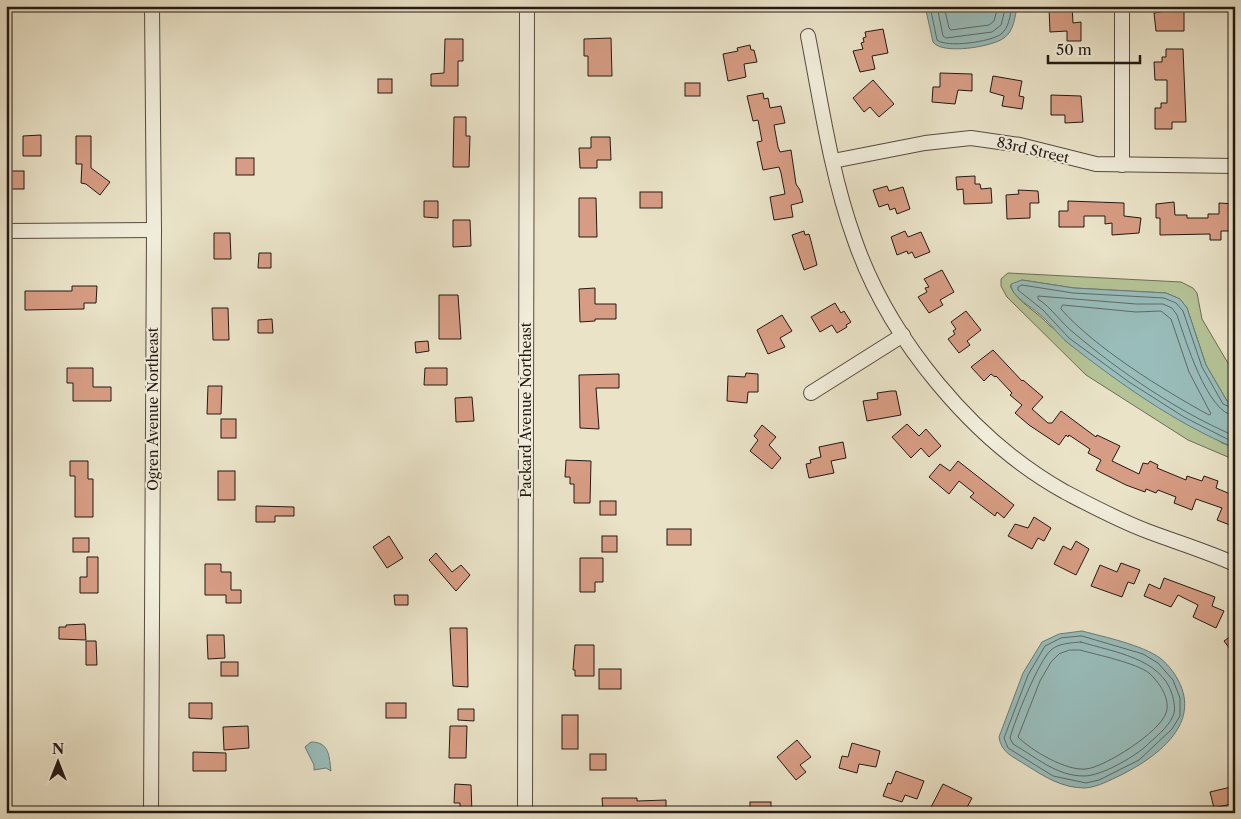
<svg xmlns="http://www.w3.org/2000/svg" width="1241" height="819" font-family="'Libre Caslon Text',serif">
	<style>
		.green { fill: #b5c497; stroke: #6c6e56 }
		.water { fill: #99bdbb; stroke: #6a7b78 }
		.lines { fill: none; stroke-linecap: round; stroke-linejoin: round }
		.shore { stroke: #5e6a68; stroke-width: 1 }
		.building { fill: #d79d84; stroke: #241814 }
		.minor-casing { stroke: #564b41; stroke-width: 16 }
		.minor { stroke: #f1eddb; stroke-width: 14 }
		.labels { text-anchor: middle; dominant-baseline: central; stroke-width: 4; stroke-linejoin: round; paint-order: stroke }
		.street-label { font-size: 14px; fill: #241814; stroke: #f1eddb }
	</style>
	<rect width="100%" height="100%" fill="#eae3c8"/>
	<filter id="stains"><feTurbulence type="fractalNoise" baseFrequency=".004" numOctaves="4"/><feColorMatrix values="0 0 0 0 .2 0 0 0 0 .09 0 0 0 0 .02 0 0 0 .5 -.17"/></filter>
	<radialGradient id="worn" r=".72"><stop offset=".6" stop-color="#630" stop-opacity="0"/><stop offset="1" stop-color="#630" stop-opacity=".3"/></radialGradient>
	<path class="green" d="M1008,273l173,9 12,6 4,5 5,26 33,56v31l-8,-5 -21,-36 -19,-57 -7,-9 -14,-6 -92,-5 -52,-8 -12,6c7,16 28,26 40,40l172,117 13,5v12l-47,-20 -102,-65 -79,-78 -6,-11v-7z"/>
	<g class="water">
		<path d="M925,6h92c-2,11 -3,25 -13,32 -12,9 -62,17 -71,4z"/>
		<path d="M1022,280l52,8 92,5 14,6 7,9 19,57 21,36 8,5v42c-60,-25 -116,-65 -167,-105 -11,-9 -19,-22 -30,-30 -9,-8 -27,-17 -27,-29z"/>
		<path d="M1082,631c23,6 60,14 78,27 9,7 18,19 22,31 14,40 -29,70 -61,86 -11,5 -23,12 -36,13 -23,0 -40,-11 -59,-23 -12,-8 -25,-12 -27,-28l24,-64 19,-31 17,-8z"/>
		<path d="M311,742c19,0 18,15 20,29l-5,-3 -12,2v-5l-9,-18z"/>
	</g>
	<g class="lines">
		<g class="shore">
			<path d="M930,6l7,34c9,8 54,2 64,-6 8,-6 9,-18 11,-28"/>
			<polyline points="937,6 943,36 946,38 992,32 1001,25 1006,6"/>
			<polyline points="944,6 949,28 951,30 989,25 994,21 998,6"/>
			<path d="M1063,305l73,7 25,-1 10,8 18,53 22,42 -2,1c-46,-25 -115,-68 -148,-106z"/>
			<polyline points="1235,409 1223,404 1202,367 1183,311 1176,303 1164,298 1073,293 1022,285 1018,287 1018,290 1043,310 1069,338 1129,382 1184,417 1235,443"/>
			<path d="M1235,416c-28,-2 -50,-78 -58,-101l-5,-7 -9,-4h-27l-98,-8v3c14,9 23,24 36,34 46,39 106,80 161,103"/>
			<polygon points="1082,636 1143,654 1158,663 1173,680 1180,698 1180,716 1172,729 1139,760 1099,780 1086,783 1053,776 1008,748 1004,738 1028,675 1045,646 1061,638"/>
			<path d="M1081,642c32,10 80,16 91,52 2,7 4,16 1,22 -5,12 -19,22 -28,31 -13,11 -44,29 -61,29 -28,0 -48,-19 -71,-32l-3,-6c4,-16 29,-78 41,-88 8,-7 20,-7 30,-8z"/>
			<path d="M1070,650h10c18,5 56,13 69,23 10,9 22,26 17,40 -6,19 -61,54 -80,56 -20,2 -54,-18 -68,-32l22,-56 11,-19 8,-8z"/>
		</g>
	</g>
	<g class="building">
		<polygon points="1072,6 1073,23 1081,22 1081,41 1067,41 1067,31 1050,32 1049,7"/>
		<polygon points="1165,6 1184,6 1184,31 1156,31 1154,13 1161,12 1161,9 1165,9"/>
		<polygon points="883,29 888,53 872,56 875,69 860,72 853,51 863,49 861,43 864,42 863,38 866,37 865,32"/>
		<polygon points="611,38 612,76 588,76 588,56 584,56 584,39"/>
		<polygon points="445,39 463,39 463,61 458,61 458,86 431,86 431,74 444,73"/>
		<polygon points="750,45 751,50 754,50 757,62 744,64 746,77 728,81 723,54 738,51 737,48"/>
		<polygon points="1166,49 1183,49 1186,122 1172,122 1172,129 1155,129 1155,108 1161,108 1161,103 1167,103 1167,80 1155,80 1154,62 1162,62 1162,57 1166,57"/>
		<polygon points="940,73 972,74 972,91 958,90 955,104 932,102 933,87 940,87"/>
		<polygon points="993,76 1022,81 1019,96 1024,97 1022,109 1002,106 1004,96 990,92"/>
		<rect x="378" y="79" width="14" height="14"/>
		<polygon points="873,80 894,104 879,117 870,107 864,112 853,98"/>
		<rect x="685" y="83" width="15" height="13"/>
		<polygon points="763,93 764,99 768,98 770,108 781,106 785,123 774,125 778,147 780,152 791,150 796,184 800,190 803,202 791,205 793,217 774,220 770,197 785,194 781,173 779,167 763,170 757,142 762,141 758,120 753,121 747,96"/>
		<polygon points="1051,95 1081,96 1083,122 1065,123 1065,115 1051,115"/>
		<polygon points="454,117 466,117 466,136 470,136 469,167 453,167"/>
		<polygon points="41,135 41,156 23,156 23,136"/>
		<polygon points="76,136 91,136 91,168 110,182 100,195 86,184 81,183 82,164 76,164"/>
		<polygon points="591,137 610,137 611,160 597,160 597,168 580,168 579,148 591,148"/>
		<rect x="236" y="158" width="18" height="17"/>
		<rect x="6" y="171" width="18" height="18"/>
		<polygon points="975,176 975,184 980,184 981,189 991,188 992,203 964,204 963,189 957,190 956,177"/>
		<polygon points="887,186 889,191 903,187 910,209 897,214 895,208 890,210 888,204 879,207 873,190"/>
		<polygon points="1018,190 1038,191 1039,203 1030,203 1030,218 1007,219 1006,195 1019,194"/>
		<rect x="640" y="192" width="22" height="16"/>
		<polygon points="579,198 596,198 597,237 579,237"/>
		<polygon points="424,201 438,201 438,218 424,217"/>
		<polygon points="1068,201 1124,203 1124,216 1141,218 1139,233 1112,235 1112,223 1105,224 1105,216 1084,216 1084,227 1059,227 1059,211 1068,211"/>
		<polygon points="1174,202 1175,215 1187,215 1187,218 1208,218 1208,214 1219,214 1219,203 1235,204 1235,217 1230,217 1230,231 1221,231 1221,240 1210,240 1210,234 1160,235 1160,218 1156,218 1156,204"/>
		<polygon points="453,220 470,220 471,246 453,247"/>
		<polygon points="804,231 805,235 809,234 811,241 817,265 804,270 792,235"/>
		<polygon points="905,231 908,237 921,232 930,252 915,258 912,252 908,254 907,251 897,255 891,237"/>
		<polygon points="214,233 230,233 231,259 214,259"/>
		<polygon points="259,253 271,253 271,268 258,268"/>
		<polygon points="942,270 954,292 940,300 943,305 929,313 918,297 927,292 925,288 929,287 924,279"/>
		<polygon points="72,286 97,286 96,303 84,303 84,309 25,310 25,291 72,291"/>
		<polygon points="595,288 595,304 616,304 616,319 595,319 595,321 580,322 579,289"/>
		<polygon points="439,295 458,295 461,339 439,339"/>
		<polygon points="835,303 841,313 844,311 851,322 846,325 847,327 837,333 832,325 820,332 811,317"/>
		<polygon points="212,308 228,308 229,340 213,340"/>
		<polygon points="966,311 981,330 967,341 970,345 959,353 948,339 955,334 953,331 956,329 951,322"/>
		<polygon points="782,315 792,331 780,338 785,347 768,354 757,330"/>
		<polygon points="272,319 273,333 258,333 258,320"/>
		<polygon points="428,341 429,351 416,353 415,342"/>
		<polygon points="993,350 1022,381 1023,380 1043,397 1032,409 1048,423 1052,423 1061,411 1096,437 1097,435 1120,446 1112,461 1139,474 1143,463 1148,464 1150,461 1158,465 1157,468 1186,480 1187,476 1202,481 1204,476 1218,481 1216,488 1235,496 1235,527 1217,520 1222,508 1196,499 1192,510 1174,503 1176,497 1158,490 1156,493 1146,489 1145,492 1126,485 1096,470 1101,460 1088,453 1090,449 1069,435 1068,437 1066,435 1059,445 1029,425 1015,413 1022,405 1010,395 1012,393 996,376 995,377 991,374 984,381 971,367"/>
		<polygon points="67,368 93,368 93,387 111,387 111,401 73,401 73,383 67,383"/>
		<polygon points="425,368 447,368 447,385 424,385"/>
		<polygon points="746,373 758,374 758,392 748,392 747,403 727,401 728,376 745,377"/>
		<polygon points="619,374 619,388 596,388 599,429 580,428 579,375"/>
		<polygon points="208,386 222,386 221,414 207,414"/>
		<polygon points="891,391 896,391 901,415 867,421 863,401 878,399 877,393"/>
		<polygon points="472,397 474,421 456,422 455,398"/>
		<rect x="221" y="419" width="15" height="19"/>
		<polygon points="907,424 919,436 926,429 941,446 929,457 921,448 911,458 892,437"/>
		<polygon points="762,425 776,437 769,445 781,458 772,469 750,451 758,440 754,436"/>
		<polygon points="843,442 846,458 831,461 834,473 809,478 806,464 811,463 810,460 821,457 819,447"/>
		<polygon points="566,460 591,461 590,503 574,503 574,484 570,484 570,477 565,477"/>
		<polygon points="70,461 88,461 88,479 93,479 93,517 75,517 75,476 70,476"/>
		<polygon points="958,461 1014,505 1004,518 997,512 995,516 970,497 974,493 959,481 949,494 929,477 940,464 950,471"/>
		<rect x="218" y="471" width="17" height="29"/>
		<rect x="600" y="501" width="16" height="14"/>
		<polygon points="256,506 294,507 294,516 275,516 275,522 256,522"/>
		<polygon points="1034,517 1051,528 1044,541 1038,538 1032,549 1008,536 1015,524 1028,528"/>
		<rect x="667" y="529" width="24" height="16"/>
		<polygon points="389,536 403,558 387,568 373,547"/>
		<rect x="602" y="536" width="15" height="16"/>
		<rect x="73" y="538" width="16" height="14"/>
		<polygon points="1076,541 1089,549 1076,575 1054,564 1063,546 1071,550"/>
		<polygon points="436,553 452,572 461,565 470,575 456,591 429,560"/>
		<polygon points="87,557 98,557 98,593 80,593 80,577 87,577"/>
		<polygon points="580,558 603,558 603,582 595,582 595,592 580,592"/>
		<polygon points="1121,563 1140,570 1134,584 1128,582 1122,597 1091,586 1100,565 1117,572"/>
		<polygon points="205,564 221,564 221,572 231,572 231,590 241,590 241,603 226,603 226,595 205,595"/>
		<polygon points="1164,578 1215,597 1212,606 1224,611 1216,628 1193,617 1198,605 1178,595 1171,607 1144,596 1149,584 1160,589"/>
		<polygon points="394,595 408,595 408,605 395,605"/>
		<polygon points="85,624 86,640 59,639 59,627 66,627 66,625"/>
		<polygon points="450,628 467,628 468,687 453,686"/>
		<polygon points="1235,633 1235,656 1224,641"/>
		<polygon points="207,635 224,635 225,658 208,659"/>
		<polygon points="86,641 96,641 97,665 86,665"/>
		<polygon points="575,645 594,645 594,676 575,676 575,670 573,670"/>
		<rect x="221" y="662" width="17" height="14"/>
		<rect x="599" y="669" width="22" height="20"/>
		<polygon points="189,703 212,703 212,719 189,718"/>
		<rect x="386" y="703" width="20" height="15"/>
		<polygon points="458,709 474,709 474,721 458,720"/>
		<rect x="562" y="715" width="16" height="34"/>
		<polygon points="248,726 249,748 224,750 223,727"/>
		<polygon points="450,726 467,726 466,758 449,758"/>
		<polygon points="797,740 811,757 800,765 806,772 796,780 777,757"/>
		<polygon points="852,743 880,751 876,767 859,764 857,773 839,768 842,756 848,757"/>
		<polygon points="193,752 226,753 226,771 193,771"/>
		<rect x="590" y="754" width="16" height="16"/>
		<polygon points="896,771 924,781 917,799 905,795 902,802 883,796 888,783 891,784"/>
		<polygon points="455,784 471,785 472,813 460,813 460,803 454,803"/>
		<polygon points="943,784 972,798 964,813 956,808 954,813 928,813"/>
		<polygon points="1235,786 1235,803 1214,808 1210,792"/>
		<polygon points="602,798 637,798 637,801 666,800 666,813 603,812"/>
		<rect x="750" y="802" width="21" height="11"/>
	</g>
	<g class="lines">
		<g class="minor-casing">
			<g id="minor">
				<path d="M808,36c13,67 23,138 46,202 34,100 119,203 211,254 27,14 53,28 82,39 29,11 59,20 88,33"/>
				<polyline points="833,161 925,143 971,138 1020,145 1096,164 1235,166"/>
				<polyline points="1122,165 1122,6"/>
				<polyline points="6,231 154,230"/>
				<polyline points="811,393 903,335"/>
				<polyline points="151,813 154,230 152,6"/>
				<polyline points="525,813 527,6"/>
			</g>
		</g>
		<use href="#minor" class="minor"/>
	</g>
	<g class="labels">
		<g class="street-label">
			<text transform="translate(1033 150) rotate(13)">83rd Street</text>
			<text transform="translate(153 409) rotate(-90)">Ogren Avenue Northeast</text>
			<text transform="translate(526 410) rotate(-90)">Packard Avenue Northeast</text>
		</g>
	</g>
	<rect width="1241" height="819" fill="none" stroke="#eae3c8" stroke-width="25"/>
	<rect x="8" y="8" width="1226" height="804" fill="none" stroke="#241814" stroke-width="2.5"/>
	<rect x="12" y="12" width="1216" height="794" fill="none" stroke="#241814"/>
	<g transform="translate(58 762)" stroke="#f1eddb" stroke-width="4" paint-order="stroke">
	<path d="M0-4L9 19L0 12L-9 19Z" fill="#241814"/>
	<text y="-8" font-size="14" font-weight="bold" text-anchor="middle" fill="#241814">N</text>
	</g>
	<path d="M1048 55v8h92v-8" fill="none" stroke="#241814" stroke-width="2.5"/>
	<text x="1056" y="55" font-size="15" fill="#241814" stroke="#f1eddb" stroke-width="4" paint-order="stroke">50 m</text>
	<rect width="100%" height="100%" filter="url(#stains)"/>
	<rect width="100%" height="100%" fill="url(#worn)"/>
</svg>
